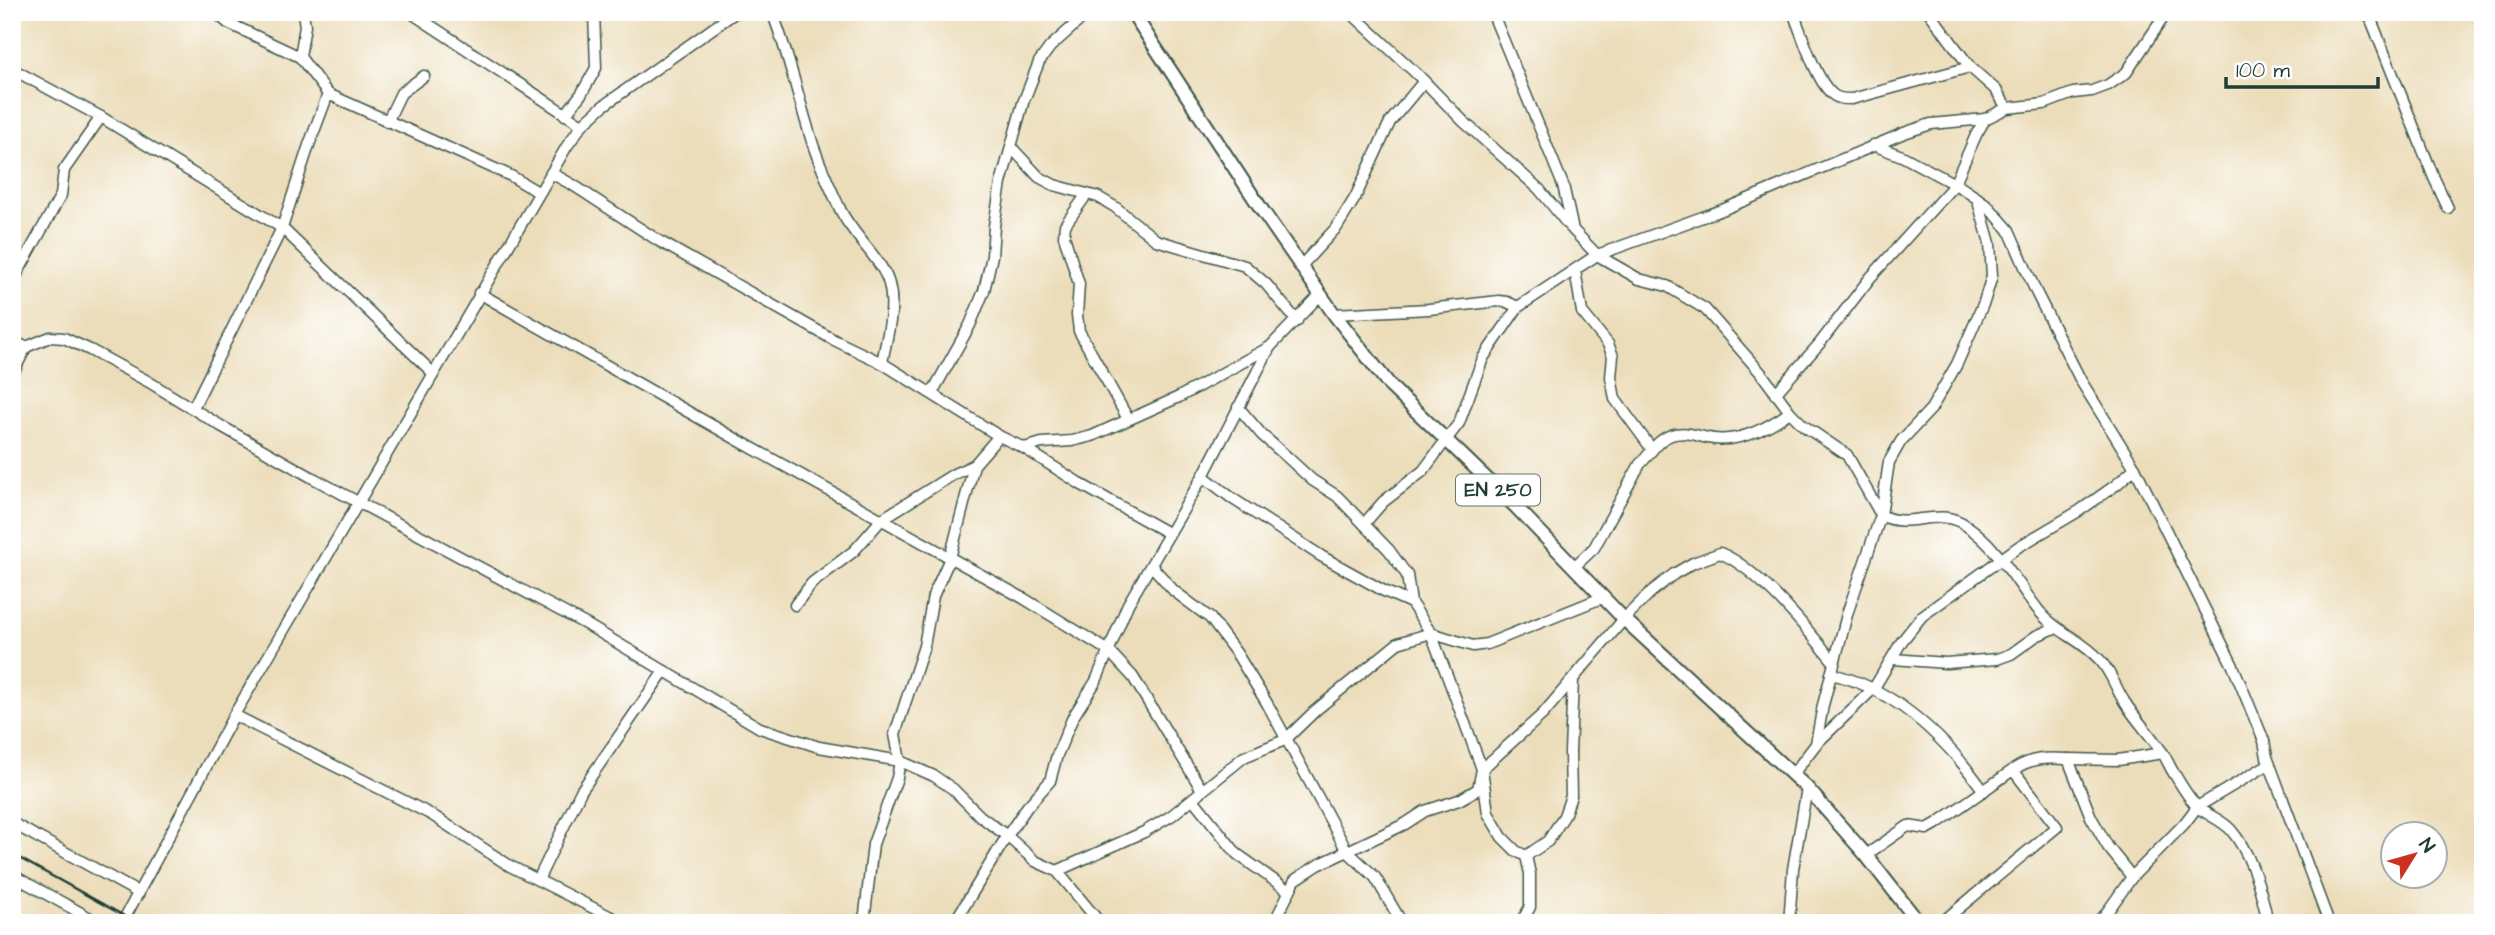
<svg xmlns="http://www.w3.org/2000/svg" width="2495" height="935" font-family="'Architects Daughter',sans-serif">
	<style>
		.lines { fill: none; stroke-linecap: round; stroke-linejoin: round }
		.minor-casing { stroke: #3e5548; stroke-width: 13 }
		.major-casing { stroke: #3e5548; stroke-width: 16 }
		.minor { stroke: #fff; stroke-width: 10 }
		.major { stroke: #fff; stroke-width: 12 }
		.rail { stroke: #1f3d34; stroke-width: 2.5 }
		.labels { text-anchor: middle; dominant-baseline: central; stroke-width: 5; stroke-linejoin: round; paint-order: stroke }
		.shield { fill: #fff; stroke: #627771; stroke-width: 2 }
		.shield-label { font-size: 19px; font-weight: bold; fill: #1f3d34 }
	</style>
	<rect width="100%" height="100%" fill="#fff"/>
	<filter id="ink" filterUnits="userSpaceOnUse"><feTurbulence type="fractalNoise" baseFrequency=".0143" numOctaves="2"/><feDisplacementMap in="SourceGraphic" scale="14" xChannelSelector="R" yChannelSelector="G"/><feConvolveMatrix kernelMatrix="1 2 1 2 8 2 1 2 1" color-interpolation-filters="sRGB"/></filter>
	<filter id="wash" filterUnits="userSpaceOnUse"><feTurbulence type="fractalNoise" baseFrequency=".00686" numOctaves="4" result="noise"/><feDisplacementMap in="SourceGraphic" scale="28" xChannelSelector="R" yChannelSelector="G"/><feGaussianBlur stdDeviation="1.57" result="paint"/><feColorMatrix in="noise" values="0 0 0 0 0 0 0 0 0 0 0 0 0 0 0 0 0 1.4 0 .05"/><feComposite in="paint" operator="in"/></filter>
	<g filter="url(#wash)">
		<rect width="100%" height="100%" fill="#ecddba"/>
	</g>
	<g filter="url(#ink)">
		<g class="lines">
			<g class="minor-casing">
				<g id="minor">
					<polyline points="410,12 582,125"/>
					<path d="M772,12c16,40 25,81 38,123 7,25 19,50 30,74 11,25 43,51 49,75 7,25 -3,55 -7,79"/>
					<polyline points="1350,12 1419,76 1464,122 1539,189 1570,227"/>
					<polyline points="1492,12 1563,185 1573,230 1597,255 1722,210 1904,133 1931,124 1985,119 2007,108 2044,104 2073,93 2092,91 2108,85 2126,73 2167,12"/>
					<path d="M1793,12c8,20 23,68 38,81 6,6 13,6 21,6l118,-32"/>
					<polyline points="1929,12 1970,67 1996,90 2007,108"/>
					<polyline points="2368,12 2434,178 2448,208"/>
					<polyline points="300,57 305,26 303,12"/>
					<polyline points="12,69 101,117 282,228 433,373"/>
					<polyline points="328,94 511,176 538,192"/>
					<polyline points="565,115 582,93 596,68 594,12"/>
					<polyline points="387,122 401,93 424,76"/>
					<polyline points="1873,145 1902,156 1962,188 1987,205 2009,230 2036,292 2081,381 2135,468 2233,666 2264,741 2267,757 2329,923"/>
					<polyline points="1011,147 1039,177 1054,185 1098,197 1115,207 1156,240 1245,266 1266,284 1297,321"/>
					<polyline points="551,173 573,185 659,241 834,340 882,363 999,436 1024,448 1082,485 1168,533"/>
					<polyline points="1087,194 1065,225 1064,236 1079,284 1077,315 1079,331 1128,419"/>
					<polyline points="1301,266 1337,227 1355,198 1390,122 1424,81"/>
					<polyline points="1575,270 1582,312 1608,344 1613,356 1611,377 1615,399 1651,448"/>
					<polyline points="12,283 61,195 64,170 101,117"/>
					<polyline points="479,293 736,439 1023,598 1109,651 1133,677 1202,790"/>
					<polyline points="1334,314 1429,309 1499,301 1507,302 1518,307"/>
					<polyline points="12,341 26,347 50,337 64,338 90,350 149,382 221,426 313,478 589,626 760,728 819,747 900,761 934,776 953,789 980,816 1007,836 1035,861 1057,871 1100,923"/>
					<polyline points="12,375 26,347"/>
					<polyline points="932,393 970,325 984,291 992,256 994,226 1001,183 1023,103 1039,62 1050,47 1089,12"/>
					<polyline points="1775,394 1820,343 1870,278 1954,185 1976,135 1985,119"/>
					<polyline points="1238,407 1262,435 1286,456 1312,480 1337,496 1389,550 1407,575 1411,603"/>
					<polyline points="193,408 282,228 309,145 328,94 300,57 228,23 215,12"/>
					<polyline points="1024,448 1042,443 1072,441 1092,436 1179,397 1270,347"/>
					<polyline points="1203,476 1233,499 1321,556 1384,591 1411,603 1431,633 1448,678 1482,769 1488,813 1502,837 1516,851 1526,856"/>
					<path d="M1364,524l19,-22 40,-31 23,-31 13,-17 24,-65 35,-51 79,-52 42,24 28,7 38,23 56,64 29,39 14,14 43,29 34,60c28,16 57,-10 86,11 31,21 49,56 72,85 18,22 41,27 61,49 11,12 15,27 24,41 11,18 26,33 38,51 5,7 8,16 13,23 7,11 15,26 25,34 10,7 23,12 31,21 20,23 31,63 37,93"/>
					<polyline points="1151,565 1174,591 1210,618 1237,654 1268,705 1347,851 1375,877 1402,923"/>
					<path d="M1575,566l19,-18 46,-84c11,-10 15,-23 31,-29 16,-5 27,2 43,4 26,3 55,-12 76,-27"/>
					<polyline points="795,605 812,583 854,551 882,519 954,474 974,465"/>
					<polyline points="1893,659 1946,663 1997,659 2011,654 2036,636 2055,628"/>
					<path d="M1831,674c64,14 115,65 153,117"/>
					<polyline points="234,715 432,815 510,866 623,923"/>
					<polyline points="1816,744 1823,705 1848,611 1881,515 1889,462 1901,441 1931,409 1957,364 1984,302 1992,276 1990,243 1977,198"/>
					<polyline points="2068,759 2118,760 2163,753"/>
					<path d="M2013,770c19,-13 33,-12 55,-11l23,58 17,30 24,30"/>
					<polyline points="1793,774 1816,744 1874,688 1902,641 1922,616 2018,547 2079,511 2116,485 2135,468"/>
					<polyline points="1193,799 1237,854 1289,891"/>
					<polyline points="12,823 139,893"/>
					<polyline points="1866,855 1908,826 1927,829 1936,824 2013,770 2057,827 1941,923"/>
					<polyline points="1057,871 1144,832 1171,816 1244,757 1285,740 1316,710 1398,643 1431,633 1473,646 1487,644 1604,597"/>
					<polyline points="12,875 99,923"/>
					<polyline points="538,880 581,791 664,671"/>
					<polyline points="122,923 234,715 567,146 582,125 603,106 736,12"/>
					<polyline points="861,923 865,914 873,844 897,778 900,761 895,734 924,646 933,596 950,558 974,465 999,436"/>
					<polyline points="954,923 1007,836 1027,807 1050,781 1057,755 1073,717 1096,681 1128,604 1203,476 1270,347 1321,294"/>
					<path d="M1274,923l21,-43 23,-15 87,-41 20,-13 34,-11 19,-11 4,-20 61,-55 81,-95 27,-27 23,-18 19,-11 27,-10c38,15 88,77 114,109"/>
					<polyline points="1521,923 1530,907 1530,874 1526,856 1548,841 1564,816 1571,796 1570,752 1573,680"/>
					<polyline points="1789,923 1793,869 1807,788"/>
					<polyline points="2095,923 2105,915 2132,877 2184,824 2197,807 2269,764"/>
				</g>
			</g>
			<g class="major-casing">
				<polyline id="major" points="1132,12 1264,213 1334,314 1391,387 1516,507 1624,619 1807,788 1866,855 1919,923"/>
			</g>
			<use href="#minor" class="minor"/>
			<use href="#major" class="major"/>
			<polyline class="rail" points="12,854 137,923"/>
		</g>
	</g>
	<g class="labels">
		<rect class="shield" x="1456" y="474.5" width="84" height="31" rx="5"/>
		<g class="shield-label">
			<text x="1498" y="490">EN 250</text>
		</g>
	</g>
	<rect width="2495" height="935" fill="none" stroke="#fff" stroke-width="42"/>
	<g transform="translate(2414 855) rotate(53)"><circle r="33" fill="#ffffff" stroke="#a5b1ae" stroke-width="2"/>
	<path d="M0-5L12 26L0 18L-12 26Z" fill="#c8321e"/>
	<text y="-10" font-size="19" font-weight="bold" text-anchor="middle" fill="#1f3d34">N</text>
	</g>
	<path d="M2226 77v10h152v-10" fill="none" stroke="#1f3d34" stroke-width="3.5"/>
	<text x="2236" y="77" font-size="21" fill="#1f3d34" stroke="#ffffff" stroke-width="5" paint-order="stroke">100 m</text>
</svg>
